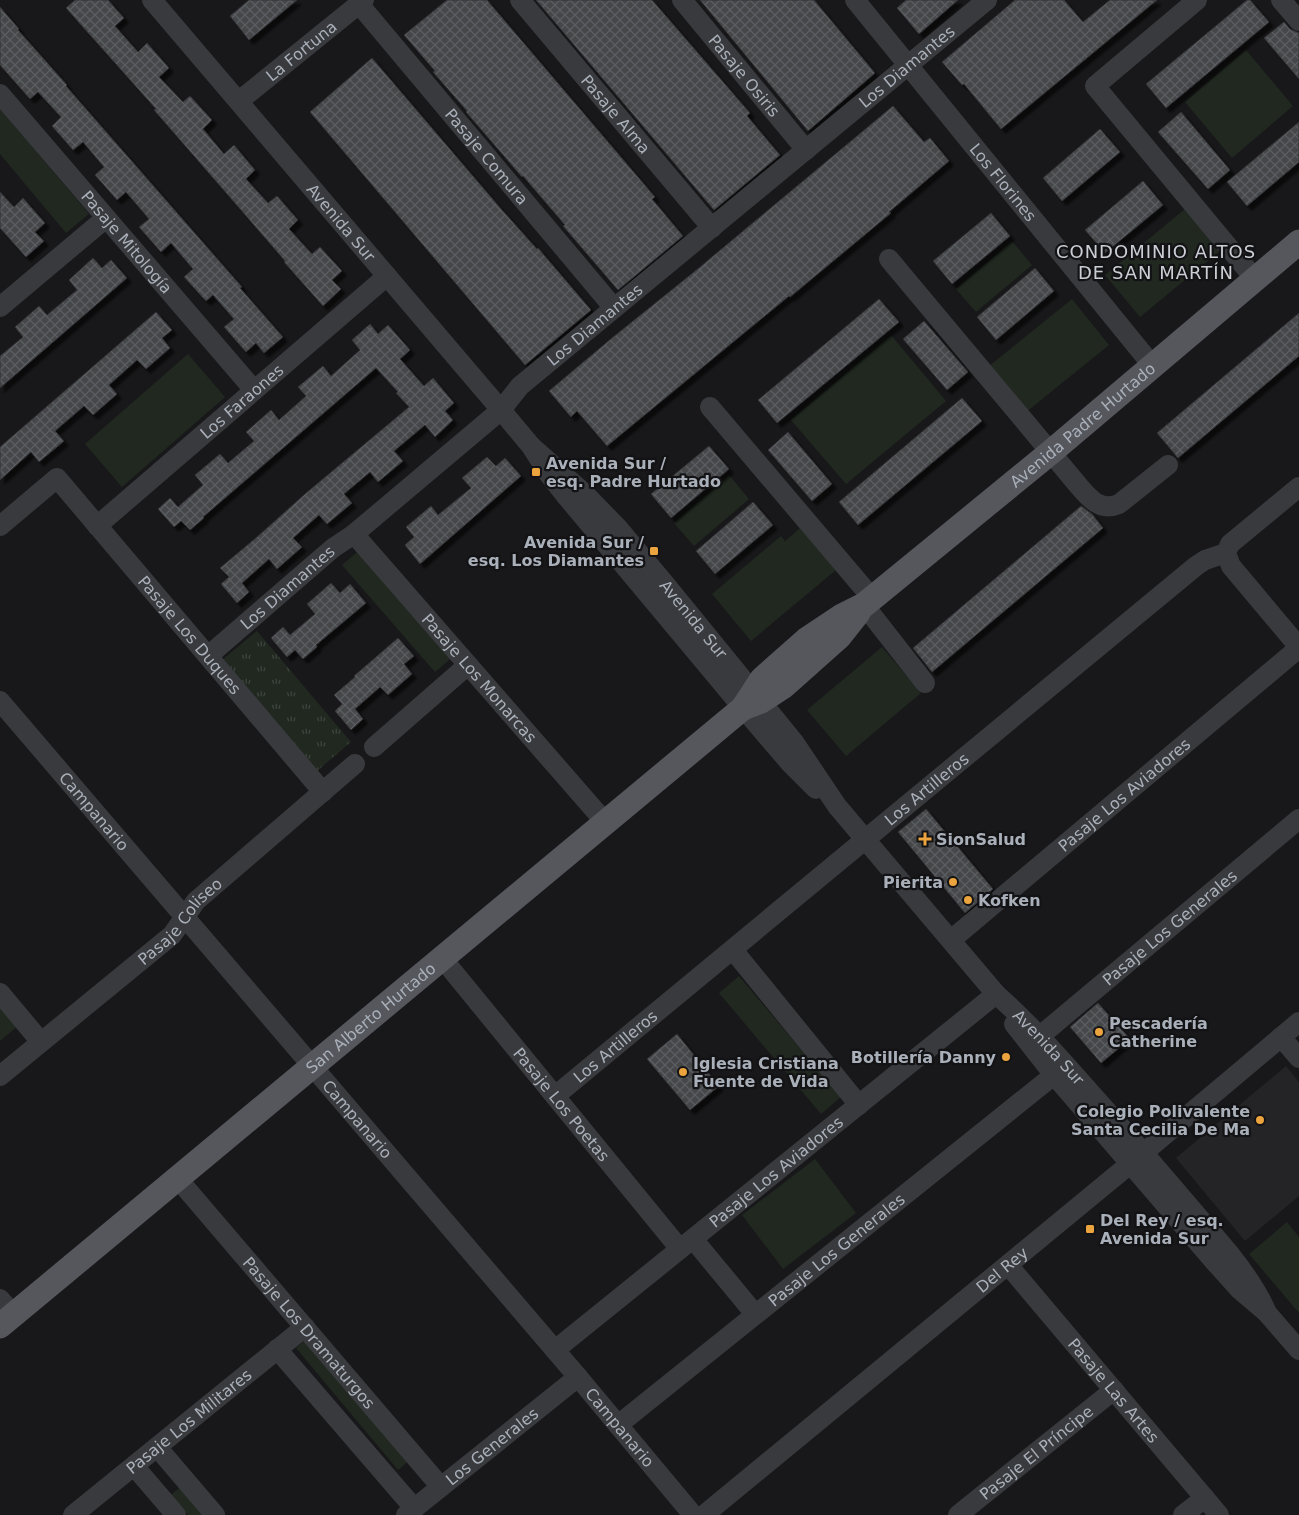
<svg xmlns="http://www.w3.org/2000/svg" width="1299" height="1515" font-family="'DejaVu Sans',sans-serif">
	<style>
		.built { fill: #242427 }
		.grass { fill: #202820 }
		.park { fill: url(#park-tufts) }
		.building { fill: url(#building-cross-hatch); stroke: #323236; filter: url(#shadow) }
		.lines { fill: none; stroke-linecap: round; stroke-linejoin: round }
		.minor { stroke: #393a3e; stroke-width: 20 }
		.major { stroke: #55575d; stroke-width: 25 }
		.poi-dot { fill: #eba43e; stroke: #131315; stroke-width: 2 }
		.labels { text-anchor: middle; dominant-baseline: central; stroke-width: 4.5; stroke-linejoin: round; paint-order: stroke }
		.street-label { font-size: 16px; fill: #aab0b9; stroke: #131315 }
		.poi-label { font-size: 16px; font-weight: bold; fill: #aab0b9; stroke: #131315; text-anchor: start }
		.neighbourhood-label { font-size: 18px; letter-spacing: 1px; fill: #cbcfd5; stroke: #131315 }
	</style>
	<defs>
		<pattern id="park-tufts" width="24" height="20" patternUnits="userSpaceOnUse" patternTransform="scale(1.25)"><rect width="24" height="20" fill="#202820"/><path d="M3 7l-1-3M5 7V3M7 7l1-3M15 17l-1-3M17 17v-4M19 17l1-3" fill="none" stroke="#3e453e"/></pattern>
		<pattern id="building-cross-hatch" width="8" height="8" patternUnits="userSpaceOnUse" patternTransform="scale(1.25)"><rect width="8" height="8" fill="#44464a"/><path d="M0 0l8 8M0 8l8-8" fill="none" stroke="#5c5e62"/></pattern>
		<filter id="shadow"><feDropShadow dx="4.5" dy="4.5" stdDeviation="1" flood-color="#0009"/></filter>
	</defs>
	<rect width="100%" height="100%" fill="#18181a"/>
	<polygon class="built" points="1286,1066 1299,1082 1299,1196 1245,1241 1176,1158"/>
	<g class="grass">
		<polygon points="1246,50 1293,106 1232,158 1185,102"/>
		<polygon points="0,109 89,214 66,233 0,154"/>
		<polygon points="1185,209 1220,251 1140,317 1105,275"/>
		<polygon points="1012,241 1032,265 976,312 956,289"/>
		<polygon points="1072,299 1109,345 1025,413 988,367"/>
		<polygon points="891,335 946,401 846,484 791,420"/>
		<polygon points="188,354 225,397 122,487 85,444"/>
		<polygon points="729,475 749,499 694,546 674,523"/>
		<polygon points="800,528 836,570 751,641 712,594 781,536 785,541"/>
		<polygon points="362,548 455,655 435,672 342,565"/>
		<polygon points="882,647 921,693 846,756 807,710"/>
		<polygon points="739,976 841,1097 821,1114 719,993"/>
		<polygon points="0,1005 18,1026 0,1041"/>
		<polygon points="815,1159 856,1213 783,1269 742,1215"/>
		<polygon points="1287,1222 1299,1237 1299,1313 1249,1254"/>
		<polygon points="309,1337 411,1459 398,1470 296,1348"/>
		<polygon points="184,1484 210,1515 188,1515 171,1495"/>
	</g>
	<polygon class="park" points="257,631 351,742 317,771 222,660"/>
	<g class="building">
		<polygon points="75,0 108,0 124,18 115,26 138,52 147,43 169,68 159,77 183,102 190,96 212,120 203,129 224,154 234,145 255,170 246,179 268,203 277,196 298,220 289,229 312,254 320,247 342,271 332,280 341,289 323,306 284,262 285,261 241,210 154,110 156,109 66,8"/>
		<polygon points="249,0 297,0 249,40 230,16"/>
		<polygon points="447,0 487,0 655,197 652,199 683,236 618,290 563,226 565,225 523,176 522,177 466,112 467,111 433,72 435,71 404,35"/>
		<polygon points="536,0 652,0 750,113 747,116 780,155 714,210"/>
		<polygon points="700,0 814,0 875,73 808,131"/>
		<polygon points="906,0 958,0 919,34 897,8"/>
		<polygon points="1015,0 1064,0 1083,22 1110,0 1157,0 1001,129 964,84 962,85 942,62"/>
		<polygon points="1247,0 1250,0 1269,22 1166,108 1146,84"/>
		<polygon points="0,7 19,29 18,30 67,85 66,86 242,287 240,288 283,337 264,353 256,343 246,352 224,327 234,319 213,295 206,301 184,277 193,269 171,243 161,252 139,227 149,219 126,192 117,200 95,175 104,167 83,142 73,150 52,126 61,117 38,92 30,99 0,65"/>
		<polygon points="1284,22 1290,29 1299,33 1299,79 1264,38"/>
		<polygon points="372,58 502,210 537,249 538,248 591,310 525,365 310,112"/>
		<polygon points="893,106 924,142 930,138 949,161 889,212 891,213 790,297 789,296 607,446 577,411 571,417 549,391 612,338 694,272"/>
		<polygon points="1181,112 1230,170 1208,189 1158,132"/>
		<polygon points="1299,122 1299,162 1247,206 1227,182"/>
		<polygon points="1100,129 1120,152 1062,201 1043,178"/>
		<polygon points="1143,181 1163,205 1105,253 1085,230"/>
		<polygon points="0,192 14,207 23,198 45,223 35,232 44,241 26,257 0,228"/>
		<polygon points="991,213 1010,236 952,284 933,261"/>
		<polygon points="93,258 102,268 111,260 127,278 0,388 0,356 23,337 15,327 39,306 47,315 77,290 69,280"/>
		<polygon points="1035,268 1054,291 996,340 977,317"/>
		<polygon points="879,299 899,322 777,423 758,400"/>
		<polygon points="156,312 172,330 162,338 170,348 146,369 137,360 109,385 117,394 93,415 84,406 55,431 64,441 39,462 31,452 0,480 0,447"/>
		<polygon points="1299,313 1299,356 1178,458 1157,433"/>
		<polygon points="924,321 968,372 947,390 903,339"/>
		<polygon points="370,324 378,334 388,325 410,350 400,359 424,386 433,378 454,403 445,411 453,420 435,437 425,425 394,451 403,461 378,482 370,472 344,494 352,503 339,514 327,524 319,515 293,538 302,547 277,569 269,559 242,583 249,592 237,603 221,584 229,577 220,568 257,537 305,494 409,407 396,393 398,392 376,368 203,517 204,518 190,530 181,521 174,527 158,509 170,498 178,507 203,485 195,475 220,454 228,463 254,441 246,432 271,410 279,420 306,396 298,387 323,366 331,376 360,350 352,340"/>
		<polygon points="962,398 982,421 858,525 839,502"/>
		<polygon points="788,432 832,484 812,501 768,450"/>
		<polygon points="709,446 729,469 671,518 651,494"/>
		<polygon points="487,457 496,466 505,458 521,476 420,564 405,545 414,537 406,527 431,506 438,515 471,488 462,478"/>
		<polygon points="753,502 773,525 715,574 696,551"/>
		<polygon points="1081,506 1092,514 1103,528 932,672 913,648"/>
		<polygon points="331,583 340,593 350,584 366,603 316,645 317,647 303,659 295,650 287,657 271,638 283,627 290,635 315,614 307,604"/>
		<polygon points="398,638 414,656 404,664 412,674 388,695 380,687 355,709 363,719 351,730 335,711 342,704 334,695 355,677 354,676"/>
		<polygon points="926,809 993,889 965,913 898,832"/>
		<polygon points="1098,1003 1130,1039 1101,1063 1070,1027"/>
		<polygon points="677,1034 719,1086 690,1110 647,1059"/>
	</g>
	<g class="lines">
		<g class="minor">
			<path id="s1" d="M152,0l349,410 30,36 17,27 18,23 177,212 47,55 26,26"/>
			<path id="s2" d="M520,0l192,228"/>
			<path id="s3" d="M682,0l124,150"/>
			<path id="s4" d="M855,0l297,365"/>
			<polyline points="1197,0 1095,86 1255,279"/>
			<polyline points="1281,0 1299,21"/>
			<path id="s5" d="M359,4l255,304"/>
			<path id="s6" d="M0,94l254,296"/>
			<path id="s7" d="M239,101l125,-101"/>
			<path d="M889,259l189,226c12,14 22,27 41,19l49,-39"/>
			<polyline points="0,307 106,218"/>
			<polyline points="710,407 872,598"/>
			<path id="s8" d="M531,446l53,47 34,35 47,56 129,158 43,64 159,188c34,30 63,63 93,97 48,53 94,108 140,162 15,19 29,38 38,60"/>
			<polyline points="1299,487 1230,544 1226,553 1231,566 1299,647"/>
			<path id="s9" d="M0,526l57,-48 266,314"/>
			<path id="s10" d="M97,526l290,-250"/>
			<path id="s11" d="M354,534l251,288"/>
			<polyline points="864,605 925,683"/>
			<path id="s12" d="M208,656l125,-108 21,-14 147,-124 19,-24 467,-386"/>
			<path id="s13" d="M0,701l578,676 115,138"/>
			<polyline points="374,747 468,665"/>
			<path id="s14" d="M951,940l348,-292"/>
			<polyline points="733,950 859,1105"/>
			<path id="s15" d="M442,958l238,291"/>
			<polyline points="0,993 41,1042"/>
			<polyline points="1014,1024 1054,1075 1213,1260 1240,1290 1267,1313 1299,1350"/>
			<path id="s16" d="M1040,1036l259,-217"/>
			<polyline points="1281,1037 1299,1058"/>
			<path id="s17" d="M0,1076l172,-141 24,-34 159,-137"/>
			<path id="s18" d="M555,1096l641,-530 9,-6 21,-7"/>
			<path id="s19" d="M178,1179l263,308"/>
			<polyline points="693,1239 755,1314"/>
			<path id="s20" d="M1008,1265l211,250"/>
			<polyline points="0,1299 14,1315"/>
			<polyline points="277,1349 414,1508"/>
			<path id="s21" d="M555,1350l441,-356"/>
			<path id="s22" d="M618,1425l436,-350"/>
			<polyline points="157,1447 215,1515"/>
			<polyline points="134,1466 176,1515"/>
			<path id="s23" d="M73,1515l232,-188"/>
			<path id="s24" d="M406,1515l172,-138"/>
			<path id="s25" d="M704,1515l426,-351 169,-142"/>
			<path id="s26" d="M958,1515l156,-125"/>
			<polyline points="1183,1515 1205,1498"/>
		</g>
		<g class="major">
			<polyline points="743,708 761,701 784,686 839,637 858,613"/>
			<path id="s27" d="M0,1326l743,-618 19,-29 44,-39 36,-24 22,-11 187,-153 248,-210"/>
		</g>
	</g>
	<g class="poi-dot">
		<rect x="531" y="467" width="10" height="10" rx="2.5"/>
		<rect x="649" y="546" width="10" height="10" rx="2.5"/>
		<path d="M922.5 831.5h5v5h5v5h-5v5h-5v-5h-5v-5h5z"/>
		<circle cx="953" cy="882" r="5"/>
		<circle cx="968" cy="900" r="5"/>
		<circle cx="1099" cy="1032" r="5"/>
		<circle cx="1006" cy="1057" r="5"/>
		<circle cx="683" cy="1072" r="5"/>
		<circle cx="1260" cy="1120" r="5"/>
		<rect x="1085" y="1224" width="10" height="10" rx="2.5"/>
	</g>
	<g class="labels">
		<g class="street-label">
			<text stroke="none"><textPath href="#s7" startOffset="80">La Fortuna</textPath></text>
			<text stroke="none"><textPath href="#s12" startOffset="915">Los Diamantes</textPath></text>
			<text stroke="none"><textPath href="#s3" startOffset="98">Pasaje Osiris</textPath></text>
			<text stroke="none"><textPath href="#s2" startOffset="149">Pasaje Alma</textPath></text>
			<text stroke="none"><textPath href="#s5" startOffset="199">Pasaje Comura</textPath></text>
			<text stroke="none"><textPath href="#s4" startOffset="235">Los Florines</textPath></text>
			<text stroke="none"><textPath href="#s1" startOffset="292">Avenida Sur</textPath></text>
			<text stroke="none"><textPath href="#s6" startOffset="195">Pasaje Mitología</textPath></text>
			<text stroke="none"><textPath href="#s12" startOffset="510">Los Diamantes</textPath></text>
			<text stroke="none"><textPath href="#s10" startOffset="191">Los Faraones</textPath></text>
			<text stroke="none"><textPath href="#s27" startOffset="1411">Avenida Padre Hurtado</textPath></text>
			<text stroke="none"><textPath href="#s12" startOffset="105">Los Diamantes</textPath></text>
			<text stroke="none"><textPath href="#s8" startOffset="238">Avenida Sur</textPath></text>
			<text stroke="none"><textPath href="#s9" startOffset="280">Pasaje Los Duques</textPath></text>
			<text stroke="none"><textPath href="#s11" startOffset="191">Pasaje Los Monarcas</textPath></text>
			<text stroke="none"><textPath href="#s18" startOffset="482">Los Artilleros</textPath></text>
			<text stroke="none"><textPath href="#s14" startOffset="226">Pasaje Los Aviadores</textPath></text>
			<text stroke="none"><textPath href="#s13" startOffset="145">Campanario</textPath></text>
			<text stroke="none"><textPath href="#s17" startOffset="238">Pasaje Coliseo</textPath></text>
			<text stroke="none"><textPath href="#s16" startOffset="169">Pasaje Los Generales</textPath></text>
			<text stroke="none"><textPath href="#s27" startOffset="482">San Alberto Hurtado</textPath></text>
			<text stroke="none"><textPath href="#s18" startOffset="78">Los Artilleros</textPath></text>
			<text stroke="none"><textPath href="#s8" startOffset="795">Avenida Sur</textPath></text>
			<text stroke="none"><textPath href="#s15" startOffset="189">Pasaje Los Poetas</textPath></text>
			<text stroke="none"><textPath href="#s13" startOffset="550">Campanario</textPath></text>
			<text stroke="none"><textPath href="#s21" startOffset="284">Pasaje Los Aviadores</textPath></text>
			<text stroke="none"><textPath href="#s22" startOffset="280">Pasaje Los Generales</textPath></text>
			<text stroke="none"><textPath href="#s25" startOffset="386">Del Rey</textPath></text>
			<text stroke="none"><textPath href="#s19" startOffset="202">Pasaje Los Dramaturgos</textPath></text>
			<text stroke="none"><textPath href="#s20" startOffset="164">Pasaje Las Artes</textPath></text>
			<text stroke="none"><textPath href="#s23" startOffset="149">Pasaje Los Militares</textPath></text>
			<text stroke="none"><textPath href="#s13" startOffset="955">Campanario</textPath></text>
			<text stroke="none"><textPath href="#s24" startOffset="110">Los Generales</textPath></text>
			<text stroke="none"><textPath href="#s26" startOffset="100">Pasaje El Príncipe</textPath></text>
		</g>
		<g class="poi-label">
			<text x="546" y="463">Avenida Sur /<tspan x="546" dy="18">esq. Padre Hurtado</tspan></text>
			<text x="644" y="542" text-anchor="end">Avenida Sur /<tspan x="644" dy="18">esq. Los Diamantes</tspan></text>
			<text x="936" y="839">SionSalud</text>
			<text x="943" y="882" text-anchor="end">Pierita</text>
			<text x="978" y="900">Kofken</text>
			<text x="1109" y="1023">Pescadería<tspan x="1109" dy="18">Catherine</tspan></text>
			<text x="996" y="1057" text-anchor="end">Botillería Danny</text>
			<text x="693" y="1063">Iglesia Cristiana<tspan x="693" dy="18">Fuente de Vida</tspan></text>
			<text x="1250" y="1111" text-anchor="end">Colegio Polivalente<tspan x="1250" dy="18">Santa Cecilia De Ma</tspan></text>
			<text x="1100" y="1220">Del Rey / esq.<tspan x="1100" dy="18">Avenida Sur</tspan></text>
		</g>
		<g class="neighbourhood-label">
			<text x="1156" y="251">CONDOMINIO ALTOS<tspan x="1156" dy="21">DE SAN MARTÍN</tspan></text>
		</g>
	</g>
</svg>
